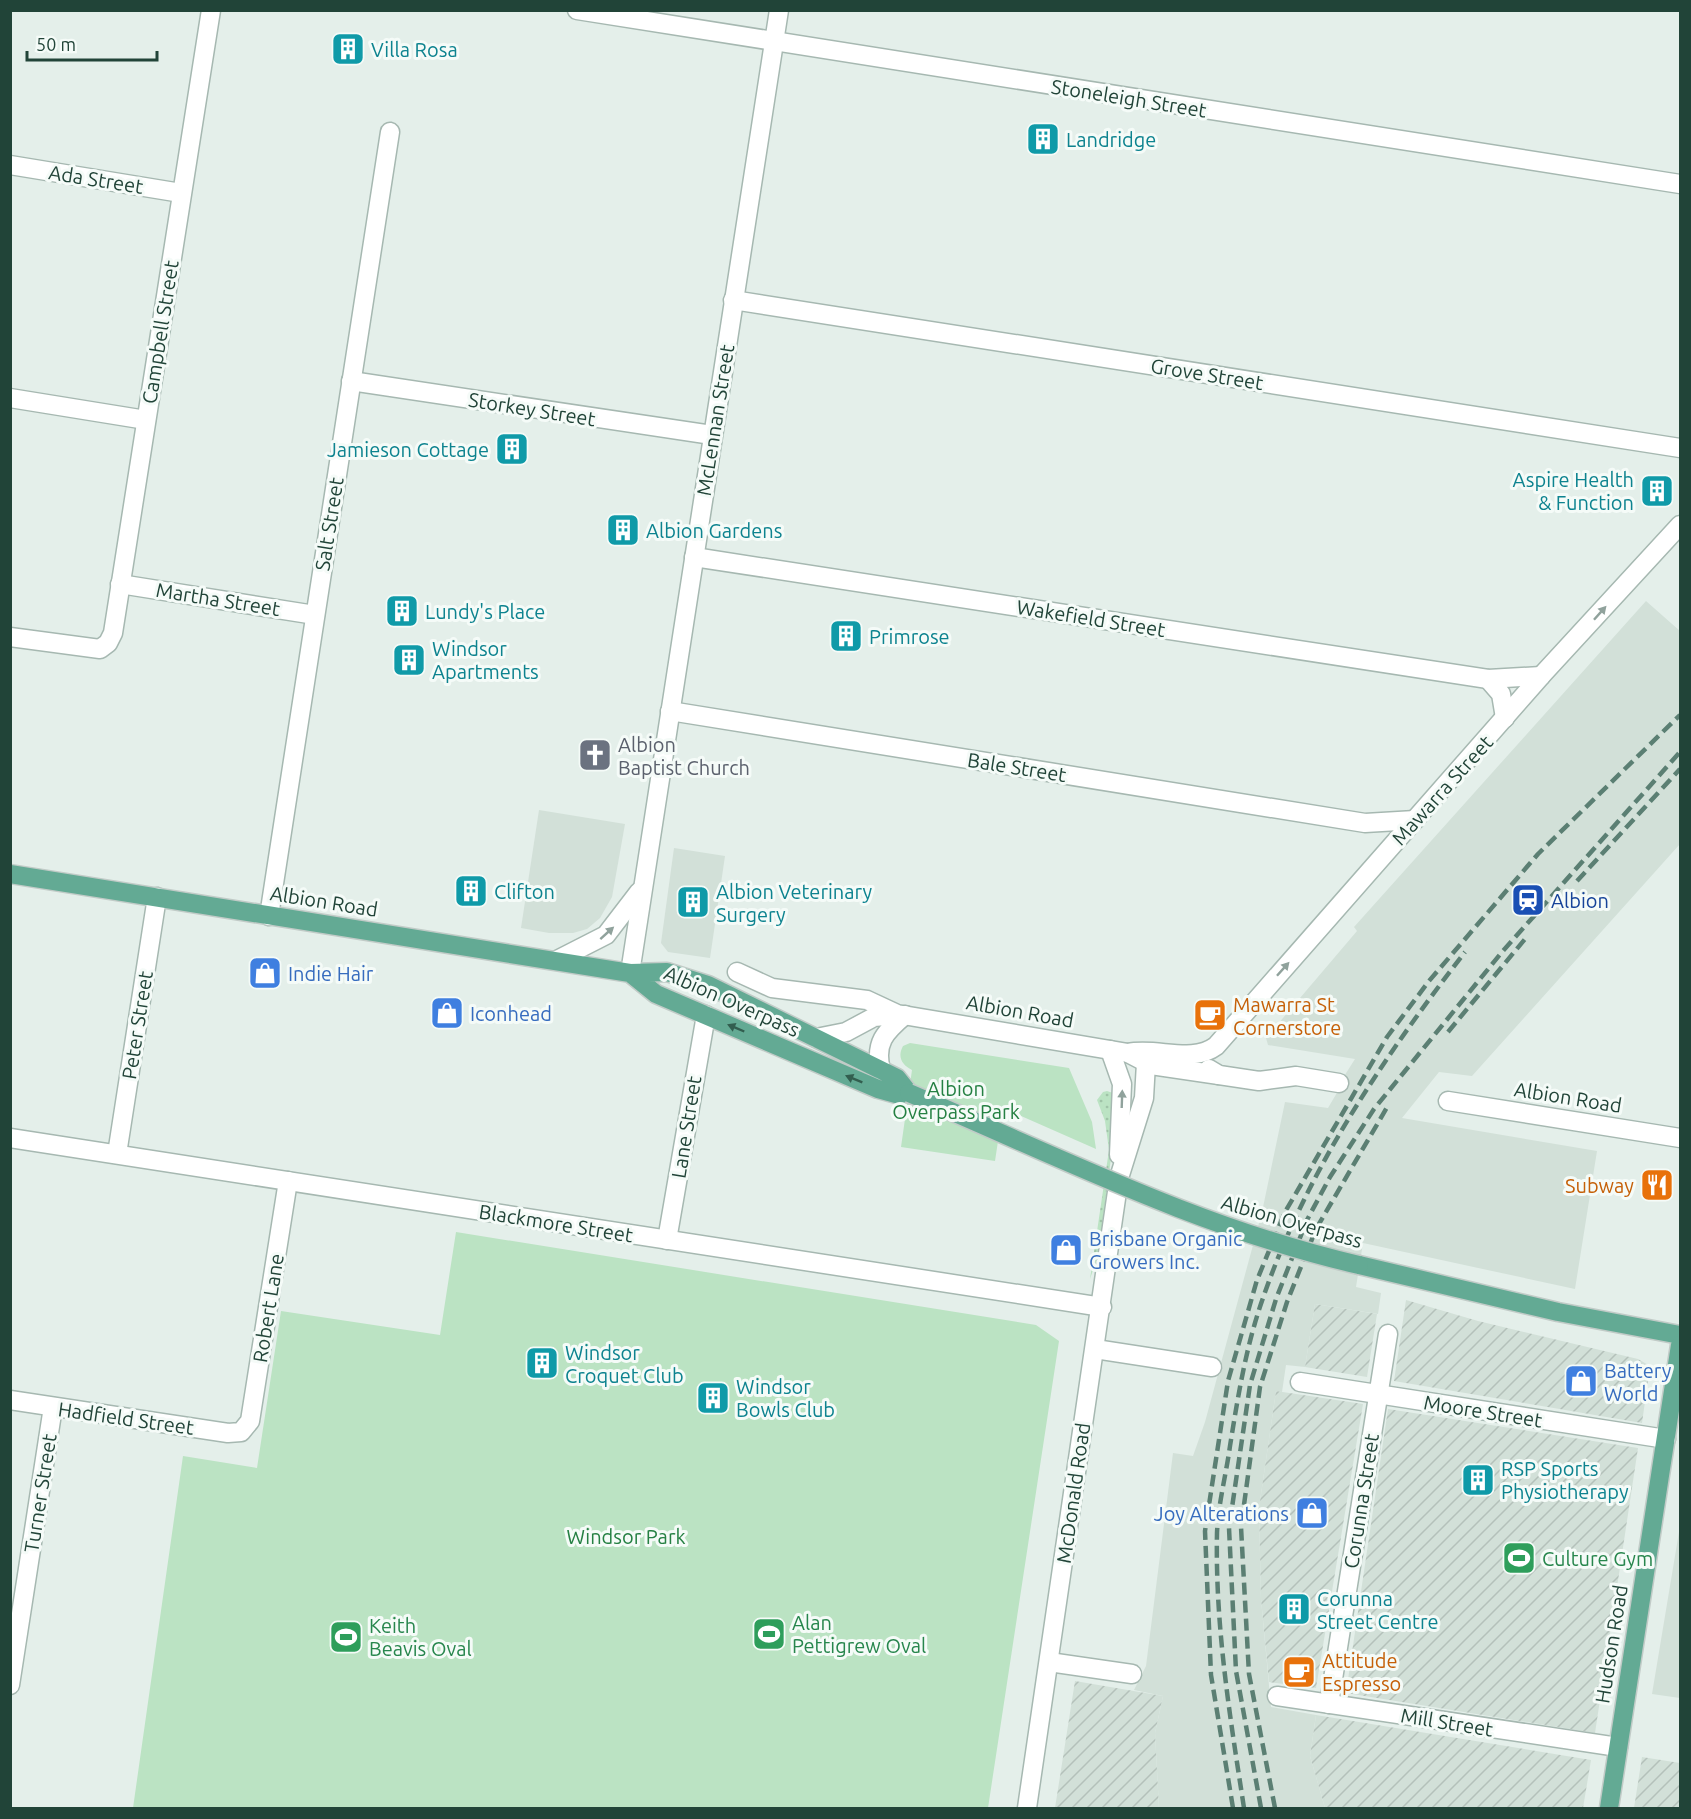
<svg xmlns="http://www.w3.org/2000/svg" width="1691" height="1819" font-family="Ubuntu,sans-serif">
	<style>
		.built { fill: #d2e0d8 }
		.industrial { fill: url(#industrial-furrows) }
		.grass { fill: url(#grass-dots) }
		.park { fill: #bbe3c3 }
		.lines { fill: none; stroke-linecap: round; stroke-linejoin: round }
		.minor-casing { stroke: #a6b8b1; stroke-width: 21 }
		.major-casing { stroke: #c1cbc7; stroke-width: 21 }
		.minor { stroke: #fff; stroke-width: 18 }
		.major { stroke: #63aa94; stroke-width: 18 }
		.rail { stroke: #5b7f73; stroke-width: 4.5; stroke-dasharray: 12 6; stroke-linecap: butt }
		.major-bridge-casing { stroke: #c1cbc7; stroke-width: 21; stroke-linecap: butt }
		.major-bridge { stroke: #63aa94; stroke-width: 18 }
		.oneway { fill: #90a29c }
		.oneway2 { fill: #325e4f }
		.labels { text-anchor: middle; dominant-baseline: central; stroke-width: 6; stroke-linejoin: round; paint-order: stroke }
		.culture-label { font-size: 20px; fill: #0d838f; stroke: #f5fbf8; text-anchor: start }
		.street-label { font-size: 20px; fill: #214438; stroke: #f5fbf8 }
		.worship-label { font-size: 20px; fill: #5b616d; stroke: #f5fbf8; text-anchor: start }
		.transit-label { font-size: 20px; fill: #164399; stroke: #f5fbf8; text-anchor: start }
		.shop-label { font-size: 20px; fill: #366cbe; stroke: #f5fbf8; text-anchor: start }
		.food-label { font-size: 20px; fill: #c56008; stroke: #f5fbf8; text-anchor: start }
		.park-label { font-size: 20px; fill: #258043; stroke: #f5fbf8 }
		.leisure-label { font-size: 20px; fill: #27864d; stroke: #f5fbf8; text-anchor: start }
	</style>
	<defs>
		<pattern id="industrial-furrows" width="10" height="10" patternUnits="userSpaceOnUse" patternTransform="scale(1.5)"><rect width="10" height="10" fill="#d2e0d8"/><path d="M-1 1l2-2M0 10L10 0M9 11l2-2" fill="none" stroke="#b4c1ba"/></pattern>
		<pattern id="grass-dots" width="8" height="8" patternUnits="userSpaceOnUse" patternTransform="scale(1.5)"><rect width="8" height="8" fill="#bbe3c3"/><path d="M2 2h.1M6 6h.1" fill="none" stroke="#a0c4a8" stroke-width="1.8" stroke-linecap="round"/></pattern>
	</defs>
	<rect width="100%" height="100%" fill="#e4efea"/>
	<g class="built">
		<polygon points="1646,601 1680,631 1680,844 1472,1076 1439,1072 1402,1118 1597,1151 1575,1289 1363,1243 1356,1287 1381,1293 1378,1314 1315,1304 1305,1367 1286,1365 1282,1392 1276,1391 1259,1508 1261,1599 1271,1707 1316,1715 1310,1756 1325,1808 1159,1808 1155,1733 1163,1696 1134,1690 1146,1666 1173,1453 1193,1456 1205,1422 1262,1212 1285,1102 1328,1108 1338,1091 1336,1089 1355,1059 1268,1045 1266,1038 1357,931 1354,927"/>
		<polygon points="539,810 625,824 612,897 600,918 587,929 573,933 549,933 521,928"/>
		<polygon points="674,848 725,856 710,958 668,952 661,943"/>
		<polygon points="1680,1526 1680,1698 1652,1694"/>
	</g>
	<g class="industrial">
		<polygon points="1406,1300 1478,1321 1638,1359 1650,1366 1642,1423 1394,1381"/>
		<polygon points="1315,1304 1377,1314 1367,1377 1305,1367"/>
		<polygon points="1276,1391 1363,1404 1316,1688 1269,1682 1261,1599 1259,1508"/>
		<polygon points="1388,1409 1638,1448 1595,1733 1346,1693"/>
		<polygon points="1075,1681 1163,1696 1155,1733 1159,1808 1055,1808"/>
		<polygon points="1316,1715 1591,1760 1583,1808 1325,1808 1310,1756"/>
		<polygon points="1642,1757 1680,1763 1680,1808 1634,1808"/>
	</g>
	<polygon class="grass" points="1107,1091 1116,1094 1114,1136 1098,1255 1090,1279 1109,1150 1105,1121 1097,1100 1103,1092"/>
	<g class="park">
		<path d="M910,1043l159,25 23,54 4,27 -93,-41 -8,53 -94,-14 11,-77c-10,-5 -15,-13 -9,-24z"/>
		<polygon points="456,1232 1036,1325 1059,1341 988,1808 133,1808 183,1456 257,1468 281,1311 440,1335"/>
	</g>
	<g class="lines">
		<g class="minor-casing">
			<g id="minor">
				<polyline points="577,10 1680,184"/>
				<polyline points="10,165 181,193"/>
				<polyline points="733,300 1680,448"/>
				<polyline points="351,381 712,435"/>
				<polyline points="10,398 146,420"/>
				<polyline points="694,557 1488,679 1541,676"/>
				<polyline points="120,584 315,615"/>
				<polyline points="10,637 100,649 108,643 113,633 211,10"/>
				<polyline points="1488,679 1501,694 1505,718"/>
				<polyline points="670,711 1365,823 1415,820"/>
				<polyline points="269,916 390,132"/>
				<polyline points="557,960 606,935 639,892"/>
				<polyline points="737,972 772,988 867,1000 897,1014 1128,1053 1151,1065 1219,1075"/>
				<polyline points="630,973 779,10"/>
				<polyline points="816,1038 846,1032 874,1017 897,1015"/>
				<polyline points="1110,1050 1122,1084 1119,1155"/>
				<path d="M1128,1053c29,-6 64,11 88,-7l325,-370 139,-151"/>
				<polyline points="1209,1069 1219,1075 1259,1081 1296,1076 1339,1083"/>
				<path d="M881,1070c-7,-27 4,-38 24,-55"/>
				<polyline points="1448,1101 1680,1138"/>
				<polyline points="10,1138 1102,1307"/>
				<polyline points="117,1154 157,897"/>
				<polyline points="667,1240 706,1015"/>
				<polyline points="1095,1349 1212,1367"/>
				<polyline points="1300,1382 1666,1439"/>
				<polyline points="10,1400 228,1433 241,1432 250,1421 288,1181"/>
				<polyline points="1049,1662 1132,1674"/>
				<polyline points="10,1685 53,1407"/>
				<polyline points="1277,1696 1618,1747"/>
				<polyline points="1329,1704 1388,1334"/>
				<polyline points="1027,1808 1119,1178 1144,1098 1146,1063"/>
			</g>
		</g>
		<g class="major-casing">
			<g id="major">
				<polyline points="10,874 630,973 667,972 708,985 897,1078 909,1093 896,1094 878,1089 656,994 630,973"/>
				<polyline points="1359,1265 1558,1312 1680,1335"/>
				<polyline points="1609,1808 1680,1345"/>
			</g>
		</g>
		<use href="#minor" class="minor"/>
		<use href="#major" class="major"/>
		<g class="rail">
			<polyline points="1577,881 1680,769"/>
			<polyline points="1448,1032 1525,939"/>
			<polyline points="1233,1808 1211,1675 1205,1531 1228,1381 1257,1280 1285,1212 1387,1037 1429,981 1538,854 1680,715"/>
			<path d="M1244,1808c-14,-91 -29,-182 -27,-275 1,-28 9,-58 13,-87 8,-50 16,-100 33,-148 44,-128 120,-240 202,-346"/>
			<polyline points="1261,1808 1236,1671 1229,1528 1250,1385 1276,1299 1307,1220 1330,1177 1374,1109 1502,952 1680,752"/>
			<polyline points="1275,1808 1249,1674 1241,1527 1260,1387 1287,1302 1316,1229 1389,1104"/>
		</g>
		<g class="major-bridge-casing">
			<path id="major-bridge" d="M909,1093c148,63 293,136 450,172"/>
		</g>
		<use href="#major-bridge" class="major-bridge"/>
	</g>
	<defs><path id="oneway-solid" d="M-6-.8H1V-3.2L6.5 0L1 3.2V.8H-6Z" transform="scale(1.5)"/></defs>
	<g class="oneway">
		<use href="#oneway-solid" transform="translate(1600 613) rotate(-48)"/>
		<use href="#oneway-solid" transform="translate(607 933) rotate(-42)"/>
		<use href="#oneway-solid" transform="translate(1283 969) rotate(-48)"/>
		<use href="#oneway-solid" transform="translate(1122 1099) rotate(-88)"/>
	</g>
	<g class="oneway2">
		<use href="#oneway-solid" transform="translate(736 1028) rotate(-157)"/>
		<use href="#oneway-solid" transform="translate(854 1079) rotate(-158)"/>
	</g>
	<defs>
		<g id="building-square" transform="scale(1.725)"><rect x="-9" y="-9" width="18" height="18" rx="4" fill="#0f9aa8" stroke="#f5fbf8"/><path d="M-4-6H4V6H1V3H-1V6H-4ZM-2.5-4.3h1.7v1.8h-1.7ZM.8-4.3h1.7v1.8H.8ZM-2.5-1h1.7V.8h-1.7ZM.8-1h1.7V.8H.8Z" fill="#fff"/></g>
		<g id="church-square" transform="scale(1.725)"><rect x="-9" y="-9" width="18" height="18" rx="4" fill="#6b7280" stroke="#f5fbf8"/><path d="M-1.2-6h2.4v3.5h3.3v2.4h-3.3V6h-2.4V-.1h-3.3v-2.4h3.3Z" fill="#fff"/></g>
		<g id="station-square" transform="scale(1.725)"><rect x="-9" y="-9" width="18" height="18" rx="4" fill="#1a4fb4" stroke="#f5fbf8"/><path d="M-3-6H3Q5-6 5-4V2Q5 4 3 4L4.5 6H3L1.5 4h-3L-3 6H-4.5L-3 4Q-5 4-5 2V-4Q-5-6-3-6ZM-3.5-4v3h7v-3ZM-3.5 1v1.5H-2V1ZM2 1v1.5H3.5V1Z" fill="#fff"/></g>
		<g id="shop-square" transform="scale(1.725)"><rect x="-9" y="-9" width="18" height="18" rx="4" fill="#3f7fe0" stroke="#f5fbf8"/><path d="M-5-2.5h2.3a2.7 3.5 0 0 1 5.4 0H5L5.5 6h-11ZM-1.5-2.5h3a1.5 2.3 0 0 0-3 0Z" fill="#fff"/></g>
		<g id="cafe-square" transform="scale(1.725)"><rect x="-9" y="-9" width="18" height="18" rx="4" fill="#e8710a" stroke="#f5fbf8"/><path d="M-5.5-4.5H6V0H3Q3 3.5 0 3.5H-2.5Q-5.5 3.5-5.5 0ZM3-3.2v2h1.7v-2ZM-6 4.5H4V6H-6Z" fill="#fff"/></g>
		<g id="restaurant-square" transform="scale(1.725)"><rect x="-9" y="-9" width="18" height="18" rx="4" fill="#e8710a" stroke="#f5fbf8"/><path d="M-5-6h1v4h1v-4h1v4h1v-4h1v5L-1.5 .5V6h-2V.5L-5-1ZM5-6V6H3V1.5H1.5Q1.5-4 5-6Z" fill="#fff"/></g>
		<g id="stadium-square" transform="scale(1.725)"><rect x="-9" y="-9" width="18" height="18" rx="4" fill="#2e9e5b" stroke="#f5fbf8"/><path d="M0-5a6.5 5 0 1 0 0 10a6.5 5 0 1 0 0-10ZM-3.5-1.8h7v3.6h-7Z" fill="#fff"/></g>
	</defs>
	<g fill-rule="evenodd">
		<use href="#building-square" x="348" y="49"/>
		<use href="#building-square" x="1043" y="139"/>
		<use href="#building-square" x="512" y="449"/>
		<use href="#building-square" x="1657" y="491"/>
		<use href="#building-square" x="623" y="530"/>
		<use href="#building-square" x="402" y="611"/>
		<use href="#building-square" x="846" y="636"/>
		<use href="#building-square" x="409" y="660"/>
		<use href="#church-square" x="595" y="755"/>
		<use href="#building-square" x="471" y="891"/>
		<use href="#station-square" x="1528" y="900"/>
		<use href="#building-square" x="693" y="902"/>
		<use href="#shop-square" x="265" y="973"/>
		<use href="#shop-square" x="447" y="1013"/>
		<use href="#cafe-square" x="1210" y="1015"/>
		<use href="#restaurant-square" x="1657" y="1185"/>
		<use href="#shop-square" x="1066" y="1250"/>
		<use href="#building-square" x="542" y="1363"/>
		<use href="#shop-square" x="1581" y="1381"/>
		<use href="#building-square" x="713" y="1398"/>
		<use href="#building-square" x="1478" y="1480"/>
		<use href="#shop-square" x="1312" y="1513"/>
		<use href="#stadium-square" x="1519" y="1558"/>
		<use href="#building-square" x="1294" y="1609"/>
		<use href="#stadium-square" x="769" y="1634"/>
		<use href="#stadium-square" x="346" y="1637"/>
		<use href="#cafe-square" x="1299" y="1672"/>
	</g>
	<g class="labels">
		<g class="culture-label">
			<text x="371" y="49">Villa Rosa</text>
			<text x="1066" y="139">Landridge</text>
			<text x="489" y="449" text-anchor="end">Jamieson Cottage</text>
			<text x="1634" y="479" text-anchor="end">Aspire Health<tspan x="1634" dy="23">&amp; Function</tspan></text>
			<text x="646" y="530">Albion Gardens</text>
			<text x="425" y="611">Lundy's Place</text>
			<text x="869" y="636">Primrose</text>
			<text x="432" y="648">Windsor<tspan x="432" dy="23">Apartments</tspan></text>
			<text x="494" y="891">Clifton</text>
			<text x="716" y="891">Albion Veterinary<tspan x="716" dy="23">Surgery</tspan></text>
			<text x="565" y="1352">Windsor<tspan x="565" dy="23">Croquet Club</tspan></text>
			<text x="736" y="1386">Windsor<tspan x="736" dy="23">Bowls Club</tspan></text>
			<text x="1501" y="1468">RSP Sports<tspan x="1501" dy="23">Physiotherapy</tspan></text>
			<text x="1317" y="1598">Corunna<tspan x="1317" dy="23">Street Centre</tspan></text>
		</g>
		<g class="street-label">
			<text transform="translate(1129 98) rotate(9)">Stoneleigh Street</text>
			<text transform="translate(96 179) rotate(9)">Ada Street</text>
			<text transform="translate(160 332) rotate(-81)">Campbell Street</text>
			<text transform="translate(1207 374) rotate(9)">Grove Street</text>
			<text transform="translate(532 409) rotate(9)">Storkey Street</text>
			<text transform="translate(715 420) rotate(-81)">McLennan Street</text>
			<text transform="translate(329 524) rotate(-81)">Salt Street</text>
			<text transform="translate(218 599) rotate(9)">Martha Street</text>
			<text transform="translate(1091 618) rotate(9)">Wakefield Street</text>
			<text transform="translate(1017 767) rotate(9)">Bale Street</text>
			<text transform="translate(1442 790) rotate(-48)">Mawarra Street</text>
			<text transform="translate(324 901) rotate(9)">Albion Road</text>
			<text transform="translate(732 1001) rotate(24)">Albion Overpass</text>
			<text transform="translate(1020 1011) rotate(10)">Albion Road</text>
			<text transform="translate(137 1025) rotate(-81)">Peter Street</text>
			<text transform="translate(1568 1097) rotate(9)">Albion Road</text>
			<text transform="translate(686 1127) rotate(-81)">Lane Street</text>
			<text transform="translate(1292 1221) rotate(16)">Albion Overpass</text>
			<text transform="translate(556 1223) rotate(9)">Blackmore Street</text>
			<text transform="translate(268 1308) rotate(-81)">Robert Lane</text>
			<text transform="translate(1483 1411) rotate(9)">Moore Street</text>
			<text transform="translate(126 1418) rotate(8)">Hadfield Street</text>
			<text transform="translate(40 1493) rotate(-81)">Turner Street</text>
			<text transform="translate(1073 1493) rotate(-82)">McDonald Road</text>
			<text transform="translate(1361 1501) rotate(-81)">Corunna Street</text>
			<text transform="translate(1611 1644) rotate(-81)">Hudson Road</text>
			<text transform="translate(1447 1722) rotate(9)">Mill Street</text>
		</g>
		<g class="worship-label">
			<text x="618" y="744">Albion<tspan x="618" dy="23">Baptist Church</tspan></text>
		</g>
		<g class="transit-label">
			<text x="1551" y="900">Albion</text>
		</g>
		<g class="shop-label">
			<text x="288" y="973">Indie Hair</text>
			<text x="470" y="1013">Iconhead</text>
			<text x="1089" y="1238">Brisbane Organic<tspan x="1089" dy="23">Growers Inc.</tspan></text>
			<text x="1604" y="1370">Battery<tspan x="1604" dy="23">World</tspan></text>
			<text x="1289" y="1513" text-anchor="end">Joy Alterations</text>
		</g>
		<g class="food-label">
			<text x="1233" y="1004">Mawarra St<tspan x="1233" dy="23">Cornerstore</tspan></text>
			<text x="1634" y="1185" text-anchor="end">Subway</text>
			<text x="1322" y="1660">Attitude<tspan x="1322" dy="23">Espresso</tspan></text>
		</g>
		<g class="park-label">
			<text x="956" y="1088">Albion<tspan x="956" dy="23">Overpass Park</tspan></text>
			<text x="626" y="1536">Windsor Park</text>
		</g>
		<g class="leisure-label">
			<text x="1542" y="1558">Culture Gym</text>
			<text x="792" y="1622">Alan<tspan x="792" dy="23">Pettigrew Oval</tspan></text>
			<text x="369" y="1625">Keith<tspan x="369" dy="23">Beavis Oval</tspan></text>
		</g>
	</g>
	<rect width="1691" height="1819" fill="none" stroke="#214438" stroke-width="24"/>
	<path d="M27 51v9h130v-9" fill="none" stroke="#214438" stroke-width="3"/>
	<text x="36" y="51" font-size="18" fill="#214438" stroke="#f5fbf8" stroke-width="4.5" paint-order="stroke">50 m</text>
</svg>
